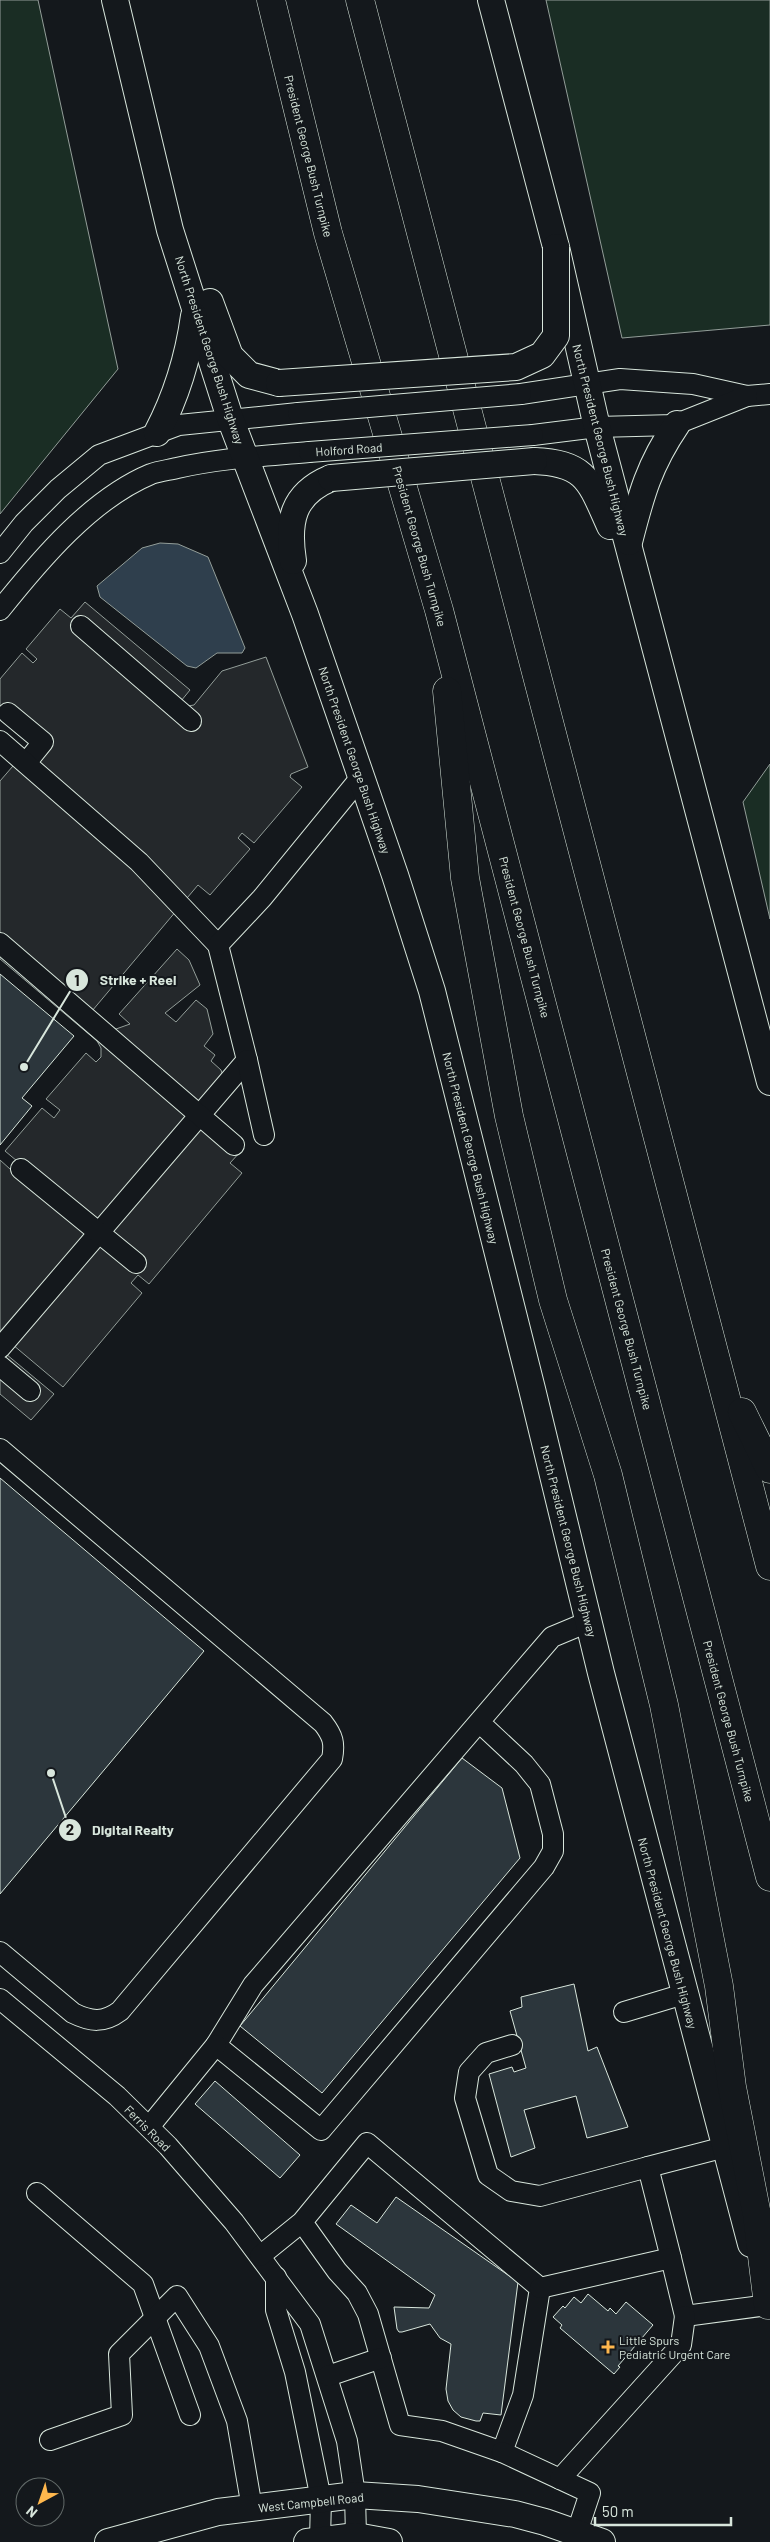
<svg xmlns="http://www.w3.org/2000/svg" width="770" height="2542" font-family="Barlow,sans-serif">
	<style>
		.green { fill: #1a2d24; stroke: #939e99 }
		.parking { fill: #24282b; stroke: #939e99 }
		.water { fill: #2f3f4d; stroke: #939e99 }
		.building { fill: #2c363c; stroke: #d8e6dc }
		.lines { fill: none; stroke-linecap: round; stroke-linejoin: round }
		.minor-casing { stroke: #d8e6dc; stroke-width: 22 }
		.major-casing { stroke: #d8e6dc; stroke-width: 28 }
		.highway-casing { stroke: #d8e6dc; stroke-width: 29 }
		.minor { stroke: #14181c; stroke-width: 20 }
		.major { stroke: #14181c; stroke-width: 26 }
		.highway { stroke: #14181c; stroke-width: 28 }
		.minor-bridge-casing { stroke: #d8e6dc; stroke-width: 22; stroke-linecap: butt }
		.major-bridge-casing { stroke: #d8e6dc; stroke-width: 28; stroke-linecap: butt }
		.minor-bridge { stroke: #14181c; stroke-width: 20 }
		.major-bridge { stroke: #14181c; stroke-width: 26 }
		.poi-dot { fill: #ffb74d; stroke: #14181c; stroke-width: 2 }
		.labels { text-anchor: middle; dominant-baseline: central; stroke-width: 4; stroke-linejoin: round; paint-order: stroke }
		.street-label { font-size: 12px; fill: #d8e6dc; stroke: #14181c }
		.poi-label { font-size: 12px; fill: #d8e6dc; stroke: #14181c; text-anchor: start }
		.leader { fill: none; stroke: #d8e6dc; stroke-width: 2 }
		.callout-dot { fill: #d8e6dc; stroke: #14181c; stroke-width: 2 }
		.mark-label { font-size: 15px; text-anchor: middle; font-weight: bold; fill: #111 }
		.callout-label { font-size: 14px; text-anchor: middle; font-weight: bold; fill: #d8e6dc; stroke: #14181c; stroke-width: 4; stroke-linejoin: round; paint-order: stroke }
	</style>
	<rect width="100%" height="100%" fill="#14181c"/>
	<g class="green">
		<polygon points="0,0 38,0 118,369 0,514"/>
		<polygon points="546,0 770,0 770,325 622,338"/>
		<polygon points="770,764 770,919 743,802"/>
	</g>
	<g class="parking">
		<polygon points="85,602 190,690 181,701 188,706 194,705 222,671 266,657 308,767 291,774 290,777 302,787 254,843 242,833 238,838 250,849 210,895 198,885 92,1011 110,1027 116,1029 130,1024 119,1014 177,949 189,960 200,985 165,1013 176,1022 196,1000 207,1009 213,1034 204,1046 215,1055 211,1061 221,1070 229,1093 211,1114 241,1151 230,1163 242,1173 149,1284 138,1275 131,1283 142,1293 63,1387 0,1334 0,1160 10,1169 17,1161 5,1151 42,1108 54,1118 60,1110 46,1099 86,1053 96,1062 101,1057 101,1048 97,1041 0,959 0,781 32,744 0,717 0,679 22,653 33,663 37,659 26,649 60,609 71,618"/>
		<polygon points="0,1349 54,1394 31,1420 0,1394"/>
	</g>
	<polygon class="water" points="160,543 178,544 208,557 245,648 242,653 217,653 196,668 187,666 100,597 97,586 142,548"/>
	<g class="building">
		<polygon points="0,974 74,1036 22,1098 32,1106 0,1145"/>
		<polygon points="0,1478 204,1651 0,1894"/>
		<polygon points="462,1758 502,1788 520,1858 322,2093 240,2026"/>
		<polygon points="574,1984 588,2051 597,2047 628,2127 587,2138 576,2096 524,2110 535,2148 511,2157 489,2074 512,2067 514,2072 526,2068 510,2011 522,2007 521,1997"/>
		<polygon points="215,2081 300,2155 280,2178 195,2104"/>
		<polygon points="396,2197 518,2282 501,2415 483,2413 480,2421 476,2421 461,2417 453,2410 448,2401 446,2389 451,2344 440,2338 430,2324 402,2332 399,2332 397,2329 394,2307 429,2308 435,2295 336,2224 351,2205 377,2223"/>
		<polygon points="588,2294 608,2311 610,2308 616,2314 626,2302 653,2325 618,2366 620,2367 614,2374 560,2328 562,2325 553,2317 563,2306 565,2308 574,2297 581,2303"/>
	</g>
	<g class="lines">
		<g class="minor-casing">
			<g id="minor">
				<polyline points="521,394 620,379 693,384 747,396 770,394"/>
				<polyline points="533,435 597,427 674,425 747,396"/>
				<polyline points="0,553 24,523 58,489 99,455 179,425 298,413"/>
				<path d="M0,610c40,-50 91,-111 151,-136 8,-3 18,-4 26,-6 44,-10 88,-12 132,-16"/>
				<polyline points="81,626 191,721"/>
				<polyline points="8,713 43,742 26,763"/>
				<polyline points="0,741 139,862 218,945 247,1060 0,1348"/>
				<polyline points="0,943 234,1145"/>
				<polyline points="218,945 262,898 361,777"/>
				<polyline points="247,1060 264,1135"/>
				<polyline points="21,1169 136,1263"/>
				<polyline points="0,1366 30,1391"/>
				<path d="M0,1449l323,274c10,13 12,20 9,36l-212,252c-16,12 -29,11 -47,2l-73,-61"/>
				<polyline points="479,1722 524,1764 540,1784 553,1834 553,1851 544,1867 321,2130 216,2045 253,1985 552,1637 588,1622"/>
				<polyline points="0,1999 117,2096 168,2146 234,2222 310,2324 347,2441 355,2495 356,2536"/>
				<polyline points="624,2012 684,1994"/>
				<polyline points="512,2045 486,2053 469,2072 465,2098 488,2175 511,2191 540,2196 648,2167"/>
				<polyline points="149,2127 216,2045"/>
				<polyline points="37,2193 143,2284 190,2415"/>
				<polyline points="260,2256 302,2222 367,2143 540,2288 523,2395 502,2452 442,2431 400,2425 368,2314 357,2293 337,2271 302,2222"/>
				<polyline points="671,2258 648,2167 725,2147"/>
				<polyline points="276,2277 276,2310 295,2372 321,2499 320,2540"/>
				<polyline points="540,2288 671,2258 685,2316 768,2305"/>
				<polyline points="328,2376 381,2358"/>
				<polyline points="50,2440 122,2415 119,2354 177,2296 209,2346 237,2421 252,2508"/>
				<polyline points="502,2452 590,2493 577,2532"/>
				<polyline points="560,2479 681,2345 685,2316"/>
			</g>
		</g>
		<g class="major-casing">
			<g id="major">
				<polyline points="115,0 170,230 230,418 305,614 395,875 432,991 532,1389 601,1673 751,2244"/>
				<polyline points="491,0 556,247 597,427 770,1082"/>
				<polyline points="210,302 230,356 249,375 279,383"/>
				<path d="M157,433c20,-38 31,-74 37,-117"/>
				<path d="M534,461c53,2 56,21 76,65"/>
				<path d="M629,542c12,-47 20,-77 48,-118"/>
				<path d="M293,561c-6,-39 -1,-67 38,-83"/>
				<polyline points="108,2542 218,2512 355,2495 418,2499 515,2514 545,2522 602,2542"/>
				<polyline points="307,2542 356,2536 389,2542"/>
			</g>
		</g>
		<g class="highway-casing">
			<g id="highway">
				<polyline points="271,0 328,233 439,610 770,1877"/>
				<polyline points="360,0 770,1566"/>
				<polyline points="447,691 465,878 509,1116 553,1300 608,1475 664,1705 719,1986 732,2087 757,2215 768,2305"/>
				<polyline points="742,1412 770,1469"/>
			</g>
		</g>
		<use href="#minor" class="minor"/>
		<use href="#major" class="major"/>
		<use href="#highway" class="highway"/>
		<g class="minor-bridge-casing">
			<g id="minor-bridge">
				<polyline points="298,413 521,394"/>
				<polyline points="309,452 533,435"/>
			</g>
		</g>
		<g class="major-bridge-casing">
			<g id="major-bridge">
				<polyline points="279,383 516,367 542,355 556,336 556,247"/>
				<polyline points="331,478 534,461"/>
			</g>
		</g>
		<use href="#minor-bridge" class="minor-bridge"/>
		<use href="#major-bridge" class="major-bridge"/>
	</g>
	<path class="poi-dot" d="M605.5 2339.5h5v5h5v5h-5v5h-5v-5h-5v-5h5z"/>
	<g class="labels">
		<g class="street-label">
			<text transform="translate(309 156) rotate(76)">President George Bush Turnpike</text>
			<text transform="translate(210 350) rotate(72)">North President George Bush Highway</text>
			<text transform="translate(601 440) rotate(76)">North President George Bush Highway</text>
			<text transform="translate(349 449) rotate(-4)">Holford Road</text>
			<text transform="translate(420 546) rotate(74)">President George Bush Turnpike</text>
			<text transform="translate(355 760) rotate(71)">North President George Bush Highway</text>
			<text transform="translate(525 937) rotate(75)">President George Bush Turnpike</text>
			<text transform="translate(471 1148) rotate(76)">North President George Bush Highway</text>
			<text transform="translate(627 1329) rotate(75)">President George Bush Turnpike</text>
			<text transform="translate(569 1541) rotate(76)">North President George Bush Highway</text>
			<text transform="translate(729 1721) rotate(75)">President George Bush Turnpike</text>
			<text transform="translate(668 1933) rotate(75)">North President George Bush Highway</text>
			<text transform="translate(148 2128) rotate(45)">Ferris Road</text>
			<text transform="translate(311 2502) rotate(-6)">West Campbell Road</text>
		</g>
		<g class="poi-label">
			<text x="619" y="2340">Little Spurs<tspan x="619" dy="14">Pediatric Urgent Care</tspan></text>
		</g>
	</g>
	<path class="leader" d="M24 1067L77 980M51 1773L70 1830"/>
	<g class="callout-dot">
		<circle cx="24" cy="1067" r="5"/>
		<circle cx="51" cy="1773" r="5"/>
		<circle cx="77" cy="980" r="12"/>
		<circle cx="70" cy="1830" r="12"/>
	</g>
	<g class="mark-label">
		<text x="77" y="986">1</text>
		<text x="70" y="1835">2</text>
	</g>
	<g class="callout-label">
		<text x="138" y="985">Strike + Reel</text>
		<text x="133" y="1835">Digital Realty</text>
	</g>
	<g transform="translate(40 2502) rotate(220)"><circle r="24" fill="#14181c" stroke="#626a69"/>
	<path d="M0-4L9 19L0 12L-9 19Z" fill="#ffb74d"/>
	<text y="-8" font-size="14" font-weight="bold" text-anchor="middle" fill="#d8e6dc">N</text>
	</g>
	<path d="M595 2517v8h136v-8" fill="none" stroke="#d8e6dc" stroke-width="2.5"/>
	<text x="602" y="2517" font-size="15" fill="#d8e6dc" stroke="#14181c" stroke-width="4" paint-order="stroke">50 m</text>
</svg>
